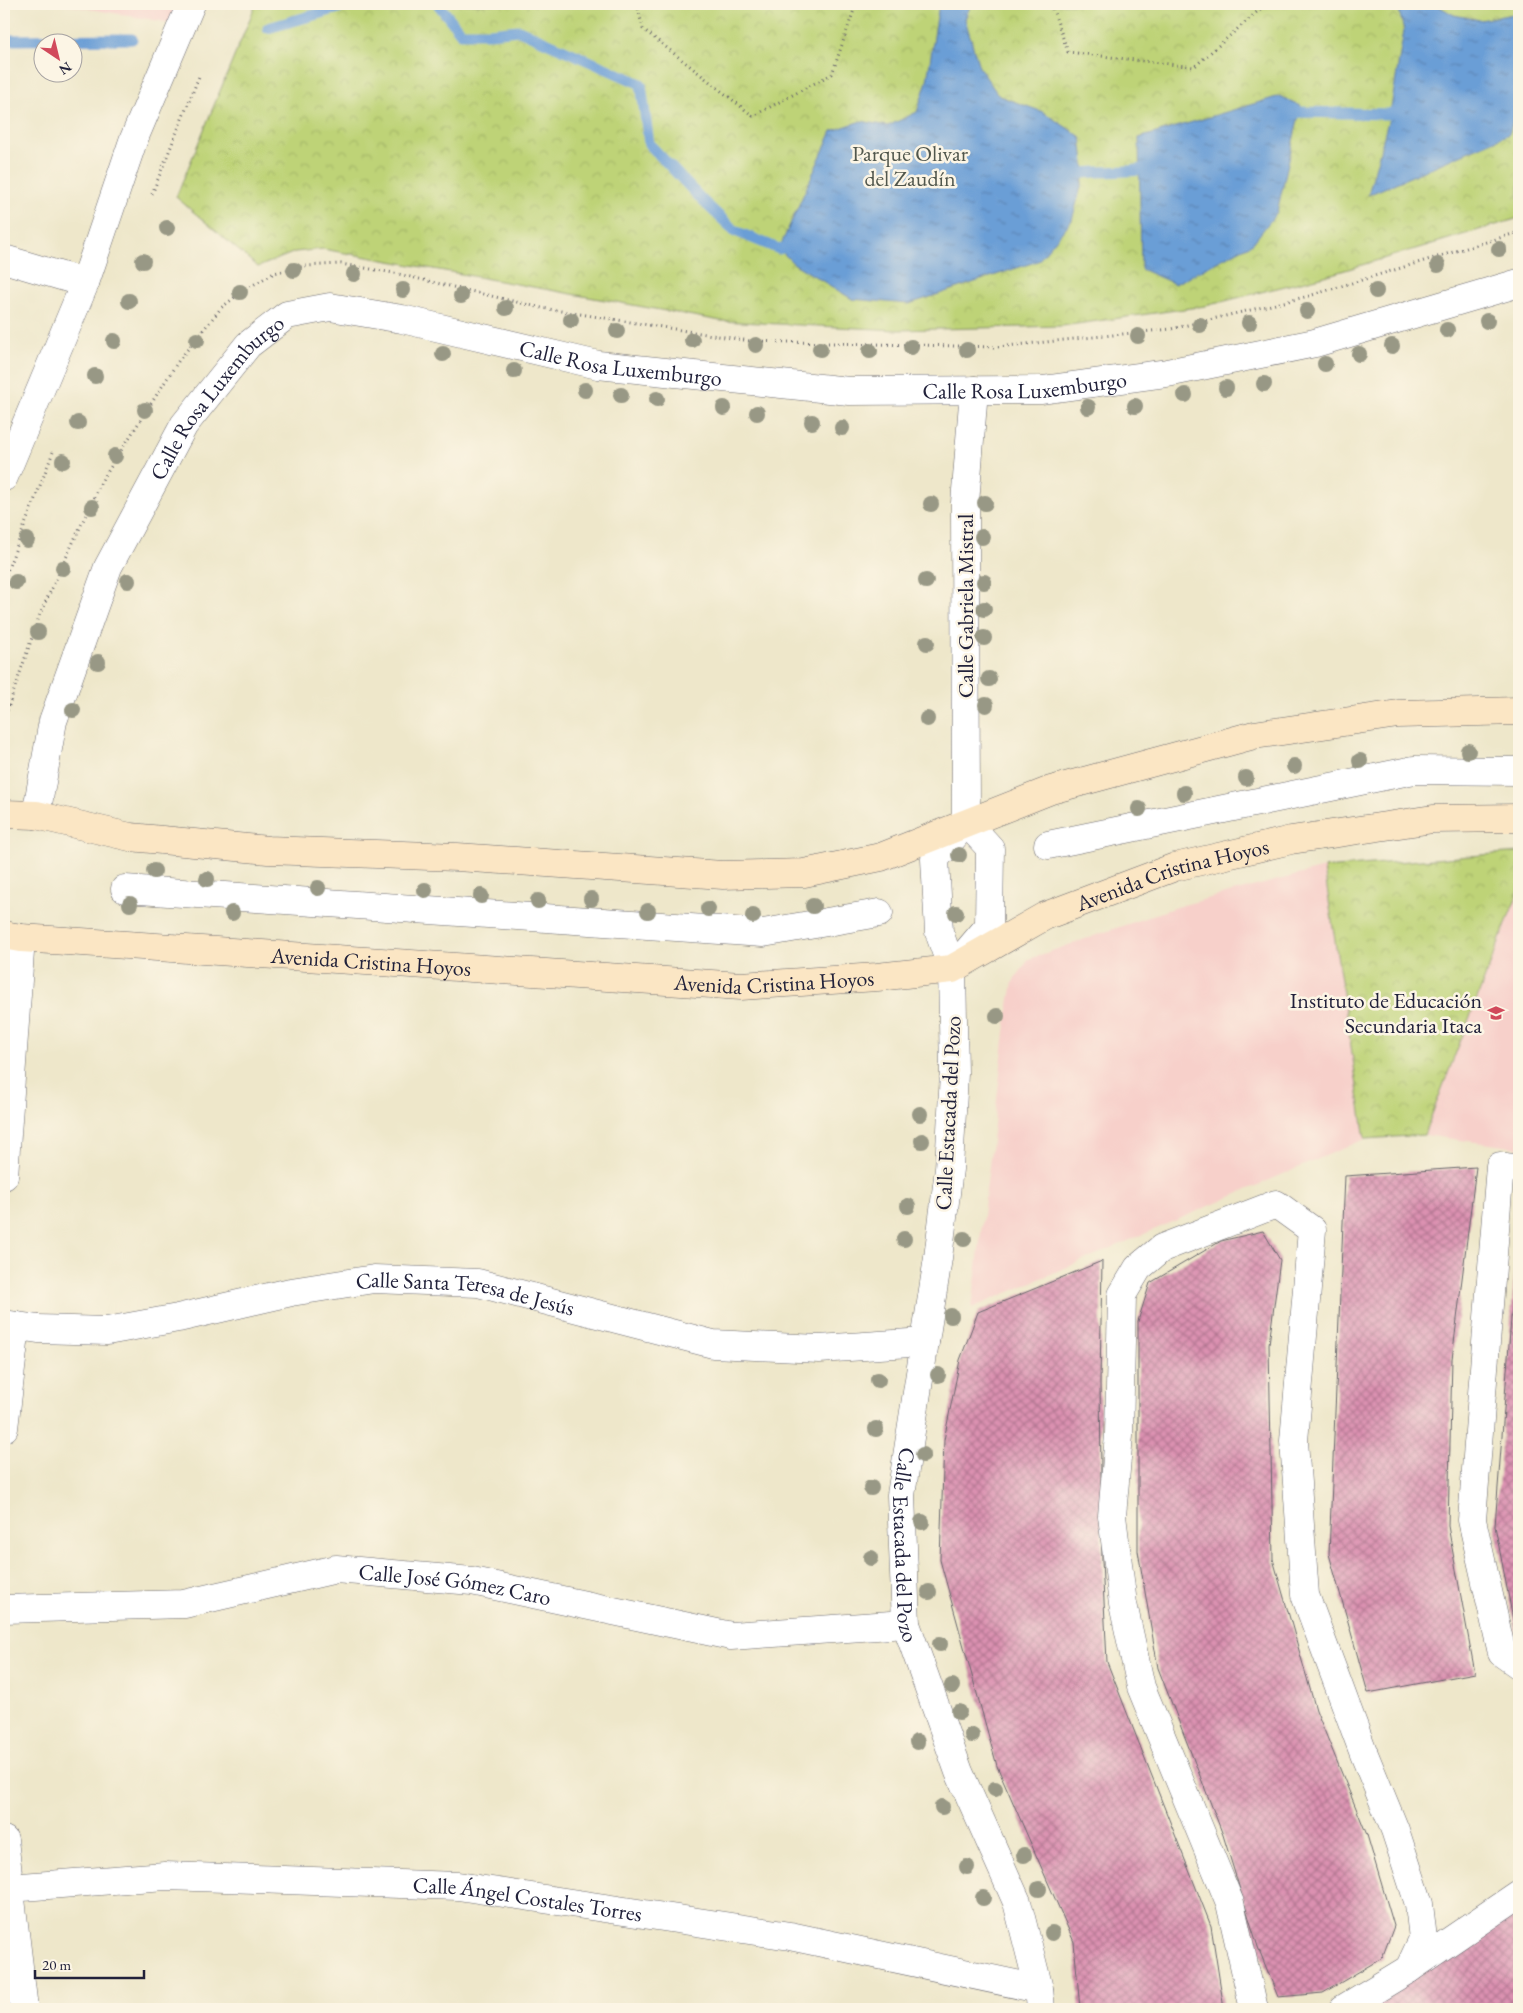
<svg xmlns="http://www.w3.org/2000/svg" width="1523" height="2013" font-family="'EB Garamond',serif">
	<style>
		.built { fill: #f7d0ca }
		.park { fill: url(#park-crowns); stroke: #707a59 }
		.water { fill: url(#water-ripples); stroke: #466088 }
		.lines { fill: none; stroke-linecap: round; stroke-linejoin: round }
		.stream { stroke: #6b9ed6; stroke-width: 11 }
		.building { fill: url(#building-cross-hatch) }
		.street-casing { stroke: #69676d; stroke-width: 29 }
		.secondary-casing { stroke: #69676d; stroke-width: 29 }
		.path { stroke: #69676d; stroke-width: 3; stroke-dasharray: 1 4; stroke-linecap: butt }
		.street { stroke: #fff; stroke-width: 28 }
		.secondary { stroke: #fbe6c4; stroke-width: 28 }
		.tree { fill: #989885 }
		.labels { text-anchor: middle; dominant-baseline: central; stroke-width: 5; stroke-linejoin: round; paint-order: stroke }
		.park-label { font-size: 22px; fill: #51574d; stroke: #fcf5e5 }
		.street-label { font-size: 22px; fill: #22223b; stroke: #fcf5e5 }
		.poi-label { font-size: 22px; fill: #22223b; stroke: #fcf5e5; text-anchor: end }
	</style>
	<defs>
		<pattern id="park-crowns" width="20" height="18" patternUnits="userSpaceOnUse" patternTransform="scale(1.25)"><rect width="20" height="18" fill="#bed377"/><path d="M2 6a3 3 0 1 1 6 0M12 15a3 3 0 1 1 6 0" fill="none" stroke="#a3b568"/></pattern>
		<pattern id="water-ripples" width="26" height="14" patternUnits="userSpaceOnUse" patternTransform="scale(1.25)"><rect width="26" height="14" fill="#6b9ed6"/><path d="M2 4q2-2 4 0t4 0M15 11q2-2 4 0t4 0" fill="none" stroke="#5880af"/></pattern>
		<pattern id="building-cross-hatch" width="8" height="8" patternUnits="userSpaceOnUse" patternTransform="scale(1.25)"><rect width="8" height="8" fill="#db91b1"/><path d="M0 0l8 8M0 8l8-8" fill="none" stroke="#b17691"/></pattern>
	</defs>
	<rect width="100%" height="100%" fill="#fcf5e5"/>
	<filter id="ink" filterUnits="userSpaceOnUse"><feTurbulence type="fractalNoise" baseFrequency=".02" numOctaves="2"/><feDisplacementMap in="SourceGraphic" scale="10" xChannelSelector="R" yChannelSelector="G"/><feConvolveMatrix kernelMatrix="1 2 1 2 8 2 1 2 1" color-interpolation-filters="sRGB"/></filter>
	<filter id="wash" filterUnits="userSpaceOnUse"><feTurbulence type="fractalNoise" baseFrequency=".0096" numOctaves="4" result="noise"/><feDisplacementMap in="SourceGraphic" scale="20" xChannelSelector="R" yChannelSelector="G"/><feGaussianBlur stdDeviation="1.12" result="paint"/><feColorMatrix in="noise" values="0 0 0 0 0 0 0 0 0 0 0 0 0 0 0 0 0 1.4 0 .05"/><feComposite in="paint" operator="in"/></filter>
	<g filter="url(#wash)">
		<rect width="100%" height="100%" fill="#eee7ca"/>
		<g class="built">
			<polygon points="62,4 191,4 182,25"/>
			<polygon points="1324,868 1365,1139 972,1308 1007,1016 1013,982 1029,959 1176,907"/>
			<polygon points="1519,890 1519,1148 1424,1135"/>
		</g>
		<g class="park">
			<polygon points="256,4 1519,4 1519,218 1325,276 1205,306 1062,326 897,330 721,321 323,249 295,252 258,267 176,197"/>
			<polygon points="1519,852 1519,890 1424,1135 1365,1139 1324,868"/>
		</g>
		<g class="water">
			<polygon points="939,4 971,4 965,19 979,67 999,96 1043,112 1081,137 1085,172 1072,220 1038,261 909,304 852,299 793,263 779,249 832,131 861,121 888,126 917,112 927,81"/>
			<polygon points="1397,4 1435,4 1454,15 1480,20 1519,13 1519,99 1509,134 1368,195 1390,114 1404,30"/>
			<polygon points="1280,96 1301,106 1277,212 1253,243 1175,284 1141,269 1139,138"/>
		</g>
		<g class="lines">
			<g class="stream">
				<polyline points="438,4 461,33 490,33 519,30 641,84 649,144 704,202 735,231 779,249 793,245"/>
				<polyline points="268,28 353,4"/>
				<polyline points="4,40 132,39"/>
				<polyline points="1285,117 1300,112 1390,114 1402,107"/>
				<path d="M1070,175c28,-7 57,1 83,-9"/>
			</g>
		</g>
		<g id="blocks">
			<g class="building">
				<polygon points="1476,1167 1452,1359 1448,1526 1475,1673 1368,1693 1329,1554 1345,1176"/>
				<polygon points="1518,1228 1519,1228 1519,1640 1516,1635 1495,1526"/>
				<polygon points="1263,1231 1280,1260 1269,1344 1273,1559 1316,1710 1367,1835 1394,1926 1382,1958 1323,1993 1278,1997 1258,1947 1223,1835 1158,1668 1138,1551 1138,1321 1150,1283 1221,1241"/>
				<polygon points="1102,1261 1100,1382 1102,1561 1107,1662 1211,1926 1224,2009 1080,2009 1074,1942 997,1766 940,1560 944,1440 960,1360 978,1312"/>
				<polygon points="1519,1909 1519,2009 1360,2009"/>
			</g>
		</g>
	</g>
	<g filter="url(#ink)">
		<use href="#blocks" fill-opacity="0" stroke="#69676d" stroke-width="1"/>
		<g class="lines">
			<g class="street-casing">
				<g id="street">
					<polyline points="4,259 85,283"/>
					<polyline points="4,477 85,283 133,141 191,4"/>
					<path id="s1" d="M36,815l17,-94 55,-154 76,-142 64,-80 39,-30 43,-8 72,12 196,46 251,26 193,-1 125,-17 148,-30 204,-60"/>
					<path id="s2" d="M966,822l-31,37 4,73 13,37 2,104 -5,96 -11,89 -37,237 5,129 53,148 58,130 22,87 2,20"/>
					<polyline points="966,822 965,503 974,390"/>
					<polyline points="1048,845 1414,770 1519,771"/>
					<polyline points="125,889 763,933 879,913"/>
					<polyline points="955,966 989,926 990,848 966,822"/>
					<polyline points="1519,1169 1500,1166 1472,1520 1502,1653 1519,1665"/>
					<polyline points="4,1176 21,938"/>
					<path id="s3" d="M4,1324l34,5 69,2 71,-13 113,-26 83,-13 104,4 235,61 106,5 106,-7"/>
					<polyline points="4,1428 16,1326"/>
					<path id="s4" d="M4,1609l180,-5 152,-35 136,12 259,55 175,-12"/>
					<polyline points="4,1840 24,2009"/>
					<path id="s5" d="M9,1888l156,-12 293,10 332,50 249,53"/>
					<polyline points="1254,2009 1230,1903 1141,1687 1123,1604 1112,1516 1119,1435 1122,1295 1138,1268 1162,1248 1276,1204 1312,1230 1294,1441 1305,1595 1364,1754 1395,1830 1419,1904 1423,1939 1409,1969"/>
					<polyline points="1343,2009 1409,1969 1519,1894"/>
				</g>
			</g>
			<g class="secondary-casing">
				<g id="secondary">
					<polyline points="4,814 36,815 130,837 268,850 457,857 723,875 804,873 881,857 1051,790 1254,735 1398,714 1519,711"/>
					<path id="s6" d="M4,935l17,3 720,48 136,-9 75,-8 93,-53 130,-49 116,-27 142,-21 86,-1"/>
				</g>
			</g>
			<g class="path">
				<polyline points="637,4 643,29 753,116 832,74 856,4"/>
				<polyline points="1051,4 1068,52 1194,67 1266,4"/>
				<polyline points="152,194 200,74"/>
				<polyline points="4,579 53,452"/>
				<polyline points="4,720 40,614 101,482 179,360 221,308 244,290 274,273 305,266 341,264 394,273 542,308 750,341 997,347 1171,329 1309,296 1519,232"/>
			</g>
			<use href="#street" class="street"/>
			<use href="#secondary" class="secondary"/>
		</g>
		<g class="tree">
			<circle cx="167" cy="228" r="8"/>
			<circle cx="1499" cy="249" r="8"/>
			<circle cx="143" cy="261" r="8"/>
			<circle cx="1438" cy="265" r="8"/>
			<circle cx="294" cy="270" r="8"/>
			<circle cx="354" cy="274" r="8"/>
			<circle cx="403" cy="290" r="8"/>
			<circle cx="1376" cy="291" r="8"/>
			<circle cx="240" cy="292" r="8"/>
			<circle cx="461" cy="296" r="8"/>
			<circle cx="129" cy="301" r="8"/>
			<circle cx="506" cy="308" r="8"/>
			<circle cx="1307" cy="311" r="8"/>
			<circle cx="571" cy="320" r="8"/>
			<circle cx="1487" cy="321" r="8"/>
			<circle cx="1249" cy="323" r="8"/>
			<circle cx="1200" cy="325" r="8"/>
			<circle cx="1447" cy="330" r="8"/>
			<circle cx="617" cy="331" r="8"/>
			<circle cx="1138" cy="336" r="8"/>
			<circle cx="197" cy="340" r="8"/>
			<circle cx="692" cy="340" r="8"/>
			<circle cx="114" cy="341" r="8"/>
			<circle cx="756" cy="345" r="8"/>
			<circle cx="1392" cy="346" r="8"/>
			<circle cx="911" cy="347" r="8"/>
			<circle cx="820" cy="349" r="8"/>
			<circle cx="967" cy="350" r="8"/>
			<circle cx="870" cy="351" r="8"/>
			<circle cx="443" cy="354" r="8"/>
			<circle cx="1359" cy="354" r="8"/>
			<circle cx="1325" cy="364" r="8"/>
			<circle cx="514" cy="371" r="8"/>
			<circle cx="95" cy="376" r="8"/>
			<circle cx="1264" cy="384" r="8"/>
			<circle cx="1226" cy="388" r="8"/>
			<circle cx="585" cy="390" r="8"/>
			<circle cx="621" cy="395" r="8"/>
			<circle cx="1185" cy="395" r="8"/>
			<circle cx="657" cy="399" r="8"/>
			<circle cx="1135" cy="406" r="8"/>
			<circle cx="1088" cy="407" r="8"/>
			<circle cx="724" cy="408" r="8"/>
			<circle cx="145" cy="410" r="8"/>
			<circle cx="757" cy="413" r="8"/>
			<circle cx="812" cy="422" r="8"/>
			<circle cx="78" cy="423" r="8"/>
			<circle cx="842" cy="428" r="8"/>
			<circle cx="115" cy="456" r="8"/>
			<circle cx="63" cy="461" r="8"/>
			<circle cx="985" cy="503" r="8"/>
			<circle cx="931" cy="504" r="8"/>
			<circle cx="92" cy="507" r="8"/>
			<circle cx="982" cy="537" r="8"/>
			<circle cx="27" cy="540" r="8"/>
			<circle cx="63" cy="568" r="8"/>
			<circle cx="128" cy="581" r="8"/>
			<circle cx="926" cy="581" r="8"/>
			<circle cx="16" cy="582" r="8"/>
			<circle cx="984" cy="582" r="8"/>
			<circle cx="984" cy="609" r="8"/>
			<circle cx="38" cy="632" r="8"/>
			<circle cx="984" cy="638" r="8"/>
			<circle cx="927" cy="643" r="8"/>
			<circle cx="98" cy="662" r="8"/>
			<circle cx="989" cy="679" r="8"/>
			<circle cx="986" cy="705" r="8"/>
			<circle cx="73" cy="710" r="8"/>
			<circle cx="927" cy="719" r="8"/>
			<circle cx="1468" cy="751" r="8"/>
			<circle cx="1360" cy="761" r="8"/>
			<circle cx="1294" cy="766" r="8"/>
			<circle cx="1246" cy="778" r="8"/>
			<circle cx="1184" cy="793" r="8"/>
			<circle cx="1139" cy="809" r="8"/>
			<circle cx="959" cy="855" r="8"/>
			<circle cx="154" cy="871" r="8"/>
			<circle cx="207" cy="879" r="8"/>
			<circle cx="318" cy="888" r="8"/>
			<circle cx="425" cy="890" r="8"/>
			<circle cx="481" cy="896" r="8"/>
			<circle cx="591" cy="899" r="8"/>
			<circle cx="538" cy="901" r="8"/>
			<circle cx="130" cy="904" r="8"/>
			<circle cx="813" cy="906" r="8"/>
			<circle cx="708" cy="909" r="8"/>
			<circle cx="648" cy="911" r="8"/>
			<circle cx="232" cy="913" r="8"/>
			<circle cx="956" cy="913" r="8"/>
			<circle cx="753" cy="916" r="8"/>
			<circle cx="997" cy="1016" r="8"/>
			<circle cx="920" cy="1114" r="8"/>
			<circle cx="922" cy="1141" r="8"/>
			<circle cx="908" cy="1206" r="8"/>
			<circle cx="904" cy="1239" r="8"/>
			<circle cx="964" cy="1239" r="8"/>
			<circle cx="951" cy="1316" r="8"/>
			<circle cx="938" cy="1375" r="8"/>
			<circle cx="878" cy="1380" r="8"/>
			<circle cx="876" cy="1429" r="8"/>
			<circle cx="923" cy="1455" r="8"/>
			<circle cx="871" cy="1488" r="8"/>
			<circle cx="922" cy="1522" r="8"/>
			<circle cx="871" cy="1558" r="8"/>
			<circle cx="929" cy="1592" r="8"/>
			<circle cx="940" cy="1644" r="8"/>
			<circle cx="952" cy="1686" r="8"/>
			<circle cx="959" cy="1712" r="8"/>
			<circle cx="972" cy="1735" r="8"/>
			<circle cx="917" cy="1742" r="8"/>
			<circle cx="995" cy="1789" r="8"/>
			<circle cx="942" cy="1807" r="8"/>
			<circle cx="1024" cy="1855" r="8"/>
			<circle cx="967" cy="1867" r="8"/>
			<circle cx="1039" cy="1889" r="8"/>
			<circle cx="983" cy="1898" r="8"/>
			<circle cx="1052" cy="1933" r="8"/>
		</g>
	</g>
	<defs>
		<g id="school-bare" transform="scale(1.35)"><path d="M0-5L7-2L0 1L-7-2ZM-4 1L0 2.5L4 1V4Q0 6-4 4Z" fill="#d1495b" stroke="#fcf5e5" stroke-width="2.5" paint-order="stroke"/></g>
	</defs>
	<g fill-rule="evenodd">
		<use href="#school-bare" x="1496" y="1013"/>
	</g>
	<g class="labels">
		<g class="park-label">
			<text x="910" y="153">Parque Olivar<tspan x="910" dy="25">del Zaudín</tspan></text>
		</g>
		<g class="street-label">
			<text stroke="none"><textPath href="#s1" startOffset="912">Calle Rosa Luxemburgo</textPath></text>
			<text stroke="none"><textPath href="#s1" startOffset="1318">Calle Rosa Luxemburgo</textPath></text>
			<text stroke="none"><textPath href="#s1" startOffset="462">Calle Rosa Luxemburgo</textPath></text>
			<text transform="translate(965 606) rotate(-90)">Calle Gabriela Mistral</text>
			<text stroke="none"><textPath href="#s6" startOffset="1192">Avenida Cristina Hoyos</textPath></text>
			<text stroke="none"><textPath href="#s6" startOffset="368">Avenida Cristina Hoyos</textPath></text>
			<text stroke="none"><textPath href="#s6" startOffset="772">Avenida Cristina Hoyos</textPath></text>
			<text transform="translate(948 1113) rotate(-87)">Calle Estacada del Pozo</text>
			<text stroke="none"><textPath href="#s3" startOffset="468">Calle Santa Teresa de Jesús</textPath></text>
			<text stroke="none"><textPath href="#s2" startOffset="740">Calle Estacada del Pozo</textPath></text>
			<text stroke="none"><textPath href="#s4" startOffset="456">Calle José Gómez Caro</textPath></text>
			<text stroke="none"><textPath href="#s5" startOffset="520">Calle Ángel Costales Torres</textPath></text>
		</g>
		<g class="poi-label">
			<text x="1482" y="1000">Instituto de Educación<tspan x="1482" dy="25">Secundaria Itaca</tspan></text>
		</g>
	</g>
	<rect width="1523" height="2013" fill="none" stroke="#fcf5e5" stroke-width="20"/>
	<g transform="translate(58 58) rotate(145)"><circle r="24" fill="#fcf5e5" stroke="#a5a1a1"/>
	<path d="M0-4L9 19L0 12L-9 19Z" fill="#d1495b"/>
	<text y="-8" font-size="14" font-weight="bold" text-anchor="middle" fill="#22223b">N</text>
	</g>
	<path d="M35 1970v8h109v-8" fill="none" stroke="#22223b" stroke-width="2.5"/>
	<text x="42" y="1970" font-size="15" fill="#22223b" stroke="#fcf5e5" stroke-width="4" paint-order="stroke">20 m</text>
</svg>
